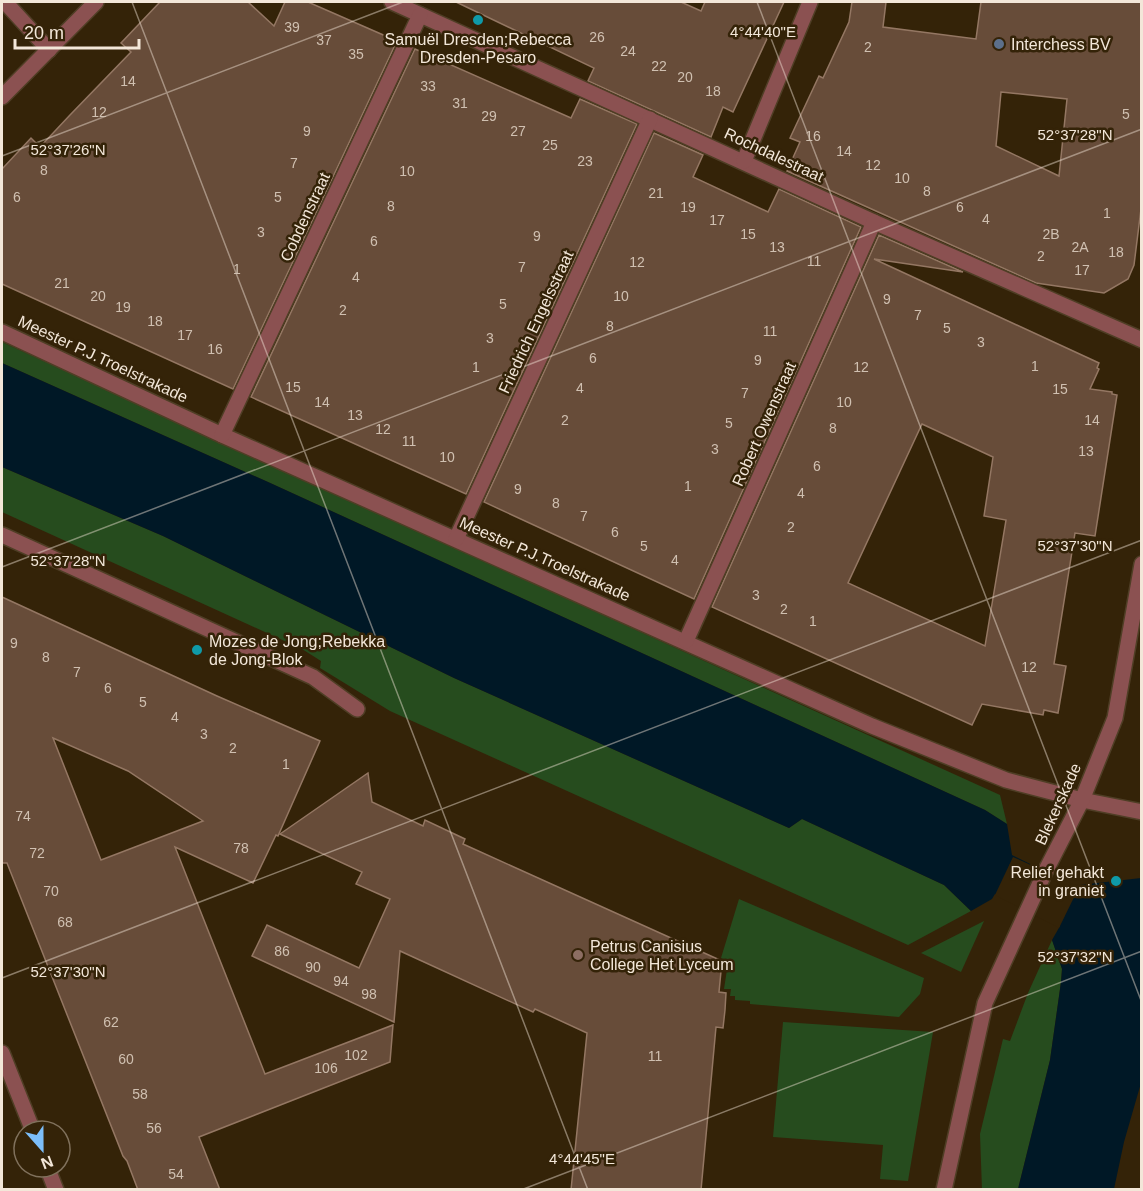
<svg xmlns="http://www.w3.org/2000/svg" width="1143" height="1191" font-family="Helvetica,sans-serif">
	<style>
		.green { fill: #264c1e }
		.water { fill: #001826 }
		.pier { fill: #342308 }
		.building { fill: #674c39; stroke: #947763; stroke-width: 1.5; fill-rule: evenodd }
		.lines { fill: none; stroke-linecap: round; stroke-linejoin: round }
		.street-casing { stroke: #4f3e25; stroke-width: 18 }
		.street { stroke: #8b5151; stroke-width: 15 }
		.ticks { fill: none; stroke: #f3e7d9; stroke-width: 1.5; stroke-opacity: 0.45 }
		.culture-dot { fill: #0f9aa8; stroke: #342308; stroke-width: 2 }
		.service-dot { fill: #5c6f8a; stroke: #342308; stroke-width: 2 }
		.education-dot { fill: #8d6e63; stroke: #342308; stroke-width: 2 }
		.labels { text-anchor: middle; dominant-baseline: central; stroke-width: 5; stroke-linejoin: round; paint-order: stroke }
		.number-label { font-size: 14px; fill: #d0c0b1 }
		.poi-label { font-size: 16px; fill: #f3e7d9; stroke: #342308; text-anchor: start }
		.street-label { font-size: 16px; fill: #f3e7d9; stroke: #342308 }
		.ticks-label { font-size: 15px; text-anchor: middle; fill: #f3e7d9; stroke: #342308; stroke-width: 5; stroke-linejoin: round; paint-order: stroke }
	</style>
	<rect width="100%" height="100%" fill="#342308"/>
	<g class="green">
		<polygon points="2,342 1000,795 1007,824 985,810 268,482 2,363"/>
		<polygon points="2,467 163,536 454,678 789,828 802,819 944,885 971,911 908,945 390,711 320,668 321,661 302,649 2,512"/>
		<polygon points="739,899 924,978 920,994 899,1017 750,1004 750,1001 735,1000 735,996 730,996 731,989 724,989 728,963 721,958"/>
		<polygon points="984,921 961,972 921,953"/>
		<polygon points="1052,940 1062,969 1061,982 1050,1060 1018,1189 982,1190 980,1134 1003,1039 1010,1041 1028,993"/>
		<polygon points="783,1022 933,1032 908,1181 880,1179 883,1145 773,1137"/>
	</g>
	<polygon class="water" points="2,363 268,482 985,810 1007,824 1012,855 1079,888 1080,885 1141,878 1141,1083 1124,1142 1114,1189 1018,1189 1050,1060 1061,982 1062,969 1052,940 1060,926 995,894 992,899 971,911 944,885 802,819 789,828 454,678 163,536 2,467"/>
	<polygon class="pier" points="1013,857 1079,887 1059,928 995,895"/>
	<g class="building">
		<polygon points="160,2 248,2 274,26 285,2 308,2 397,41 233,389 2,284 2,169 31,138 40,147 70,115 131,52 121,43"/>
		<polygon points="456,2 681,2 701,11 705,2 784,2 733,112 723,107 711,137 588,81 594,68"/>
		<path d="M852,2h34l-3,25 93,12 5,-37h161v199l-8,64 -6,14 -24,14 -68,-10 -249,-112 13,-29 -10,-4 29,-62 4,2 26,-56zM1001,92l66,7 -8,77 -63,-30z"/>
		<polygon points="415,49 571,118 580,99 637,124 466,494 251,397"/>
		<polygon points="654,133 703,155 693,177 768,212 779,189 861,227 694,599 484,502"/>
		<path d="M879,235l84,37 -89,-13 225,104 -2,5 2,1 -9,20 22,3v2l5,1 -22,141 -20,-3 -21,131 12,2 -8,47 -14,-3 -1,5 -61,-11 -10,21 -260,-118zM922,424l71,33 -9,59 22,4 -21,126 -137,-63z"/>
		<path d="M2,597l215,99 103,45 -42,95 -2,-1 -23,48 -78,-36 90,227 128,-49 -3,37 -191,75 21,53h-82l-11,-29 -4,-5 -116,-293h-5zM53,738l75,33 75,50 -102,39z"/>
		<polygon points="368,773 372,802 423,826 425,820 465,839 463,844 722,961 719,992 726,993 725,1010 723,1028 716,1027 701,1190 571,1190 587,1033 535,1009 533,1012 400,951 394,1022 252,956 267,925 359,968 390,899 356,884 362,872 280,834"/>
	</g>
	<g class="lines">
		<g class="street-casing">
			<g id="street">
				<polyline points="5,2 49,50"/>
				<polyline points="392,2 874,222 1142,340"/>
				<polyline points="2,97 96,2"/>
				<polyline points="744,161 810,2"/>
				<polyline points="2,332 222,435 872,726 1006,780 1082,800 1142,812"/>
				<polyline points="222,435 420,15"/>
				<polyline points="2,535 313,677 357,709"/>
				<polyline points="456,539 650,119"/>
				<polyline points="686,641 874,222"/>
				<polyline points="2,1053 33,1131"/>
				<polyline points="47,1167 56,1190"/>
				<polyline points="944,1190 985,1003 1045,872 1082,800 1115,718 1142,564"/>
			</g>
		</g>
		<use href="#street" class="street"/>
	</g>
	<path class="ticks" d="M132,2l456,1188M757,2l385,1001M2,156l401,-154M2,567l1140,-438M2,978l1140,-438M521,1190l621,-239"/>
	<g class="culture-dot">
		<circle cx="478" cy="20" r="6"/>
		<circle cx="197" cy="650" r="6"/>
		<circle cx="1116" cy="881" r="6"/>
	</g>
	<circle class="service-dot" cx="999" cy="44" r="6"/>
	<circle class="education-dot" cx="578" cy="955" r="6"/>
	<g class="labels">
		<g class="number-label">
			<text x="292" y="27">39</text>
			<text x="597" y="37">26</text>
			<text x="324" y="40">37</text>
			<text x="868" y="47">2</text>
			<text x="628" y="51">24</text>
			<text x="356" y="54">35</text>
			<text x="659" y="66">22</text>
			<text x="685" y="77">20</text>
			<text x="128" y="81">14</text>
			<text x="428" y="86">33</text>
			<text x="713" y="91">18</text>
			<text x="460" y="103">31</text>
			<text x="99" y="112">12</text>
			<text x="1126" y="114">5</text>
			<text x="489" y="116">29</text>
			<text x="307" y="131">9</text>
			<text x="518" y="131">27</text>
			<text x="813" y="136">16</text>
			<text x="550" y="145">25</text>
			<text x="844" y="151">14</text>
			<text x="585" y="161">23</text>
			<text x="294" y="163">7</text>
			<text x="873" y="165">12</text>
			<text x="44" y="170">8</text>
			<text x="407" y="171">10</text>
			<text x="902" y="178">10</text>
			<text x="927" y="191">8</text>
			<text x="656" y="193">21</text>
			<text x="17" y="197">6</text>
			<text x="278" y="197">5</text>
			<text x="391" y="206">8</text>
			<text x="688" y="207">19</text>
			<text x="960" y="207">6</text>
			<text x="1107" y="213">1</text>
			<text x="986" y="219">4</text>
			<text x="717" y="220">17</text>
			<text x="261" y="232">3</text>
			<text x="748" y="234">15</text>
			<text x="1051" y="234">2B</text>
			<text x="537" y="236">9</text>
			<text x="374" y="241">6</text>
			<text x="777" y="247">13</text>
			<text x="1080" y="247">2A</text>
			<text x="1116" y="252">18</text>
			<text x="1041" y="256">2</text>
			<text x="814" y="261">11</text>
			<text x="637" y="262">12</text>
			<text x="522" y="267">7</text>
			<text x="237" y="269">1</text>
			<text x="1082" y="270">17</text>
			<text x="356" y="277">4</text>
			<text x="62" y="283">21</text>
			<text x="98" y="296">20</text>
			<text x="621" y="296">10</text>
			<text x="887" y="299">9</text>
			<text x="503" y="304">5</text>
			<text x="123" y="307">19</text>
			<text x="343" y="310">2</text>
			<text x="918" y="315">7</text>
			<text x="155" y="321">18</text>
			<text x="610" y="326">8</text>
			<text x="947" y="328">5</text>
			<text x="770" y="331">11</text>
			<text x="185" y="335">17</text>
			<text x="490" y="338">3</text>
			<text x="981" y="342">3</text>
			<text x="215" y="349">16</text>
			<text x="593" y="358">6</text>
			<text x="758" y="360">9</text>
			<text x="1035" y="366">1</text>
			<text x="476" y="367">1</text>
			<text x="861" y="367">12</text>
			<text x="293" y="387">15</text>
			<text x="580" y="388">4</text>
			<text x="1060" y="389">15</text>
			<text x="745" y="393">7</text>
			<text x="322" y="402">14</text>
			<text x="844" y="402">10</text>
			<text x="355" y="415">13</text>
			<text x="565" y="420">2</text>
			<text x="1092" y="420">14</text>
			<text x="729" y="423">5</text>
			<text x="833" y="428">8</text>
			<text x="383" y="429">12</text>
			<text x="409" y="441">11</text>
			<text x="715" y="449">3</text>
			<text x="1086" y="451">13</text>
			<text x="447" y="457">10</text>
			<text x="817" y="466">6</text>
			<text x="688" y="486">1</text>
			<text x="518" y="489">9</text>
			<text x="801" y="493">4</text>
			<text x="556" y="503">8</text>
			<text x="584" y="516">7</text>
			<text x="791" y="527">2</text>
			<text x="615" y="532">6</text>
			<text x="644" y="546">5</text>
			<text x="675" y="560">4</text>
			<text x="756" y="595">3</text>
			<text x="784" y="609">2</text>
			<text x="813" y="621">1</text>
			<text x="14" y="643">9</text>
			<text x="46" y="657">8</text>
			<text x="1029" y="667">12</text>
			<text x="77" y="672">7</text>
			<text x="108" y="688">6</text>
			<text x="143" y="702">5</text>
			<text x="175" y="717">4</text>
			<text x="204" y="734">3</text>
			<text x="233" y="748">2</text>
			<text x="286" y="764">1</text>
			<text x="23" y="816">74</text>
			<text x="241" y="848">78</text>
			<text x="37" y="853">72</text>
			<text x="51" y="891">70</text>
			<text x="65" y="922">68</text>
			<text x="282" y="951">86</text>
			<text x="313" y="967">90</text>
			<text x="341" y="981">94</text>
			<text x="369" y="994">98</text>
			<text x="111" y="1022">62</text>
			<text x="356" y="1055">102</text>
			<text x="655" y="1056">11</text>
			<text x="126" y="1059">60</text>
			<text x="326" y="1068">106</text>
			<text x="140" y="1094">58</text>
			<text x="154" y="1128">56</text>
			<text x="176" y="1174">54</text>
		</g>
		<g class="poi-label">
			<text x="478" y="39" text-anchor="middle">Samuël Dresden;Rebecca<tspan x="478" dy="18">Dresden-Pesaro</tspan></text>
			<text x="1011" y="44">Interchess BV</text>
			<text x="209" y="641">Mozes de Jong;Rebekka<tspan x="209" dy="18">de Jong-Blok</tspan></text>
			<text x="1104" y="872" text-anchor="end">Relief gehakt<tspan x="1104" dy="18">in graniet</tspan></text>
			<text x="590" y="946">Petrus Canisius<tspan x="590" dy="18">College Het Lyceum</tspan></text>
		</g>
		<g class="street-label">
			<text transform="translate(774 155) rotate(25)">Rochdalestraat</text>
			<text transform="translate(305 217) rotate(-65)">Cobdenstraat</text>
			<text transform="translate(536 322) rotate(-65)">Friedrich Engelsstraat</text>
			<text transform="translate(103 359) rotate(25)">Meester P.J.Troelstrakade</text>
			<text transform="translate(764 424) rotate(-66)">Robert Owenstraat</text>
			<text transform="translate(545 559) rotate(24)">Meester P.J.Troelstrakade</text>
			<text transform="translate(1058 804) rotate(-65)">Blekerskade</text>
		</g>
	</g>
	<g class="ticks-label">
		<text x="763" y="37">4°44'40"E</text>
		<text x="1075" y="140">52°37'28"N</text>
		<text x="68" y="155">52°37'26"N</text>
		<text x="1075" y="551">52°37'30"N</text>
		<text x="68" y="566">52°37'28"N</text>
		<text x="1075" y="962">52°37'32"N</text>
		<text x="68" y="977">52°37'30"N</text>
		<text x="582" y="1164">4°44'45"E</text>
	</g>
	<rect width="1143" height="1191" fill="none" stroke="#f3e7d9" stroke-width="6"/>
	<g transform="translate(42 1149) rotate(159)"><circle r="28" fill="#342308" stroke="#80715c" stroke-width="1.5"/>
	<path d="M0-4.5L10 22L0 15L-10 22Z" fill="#7cbef9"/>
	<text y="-9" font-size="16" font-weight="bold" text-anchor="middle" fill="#f3e7d9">N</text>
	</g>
	<path d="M15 39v9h124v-9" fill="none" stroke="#f3e7d9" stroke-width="3"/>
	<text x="24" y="39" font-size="18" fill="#f3e7d9" stroke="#342308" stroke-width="4.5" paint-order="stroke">20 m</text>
</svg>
